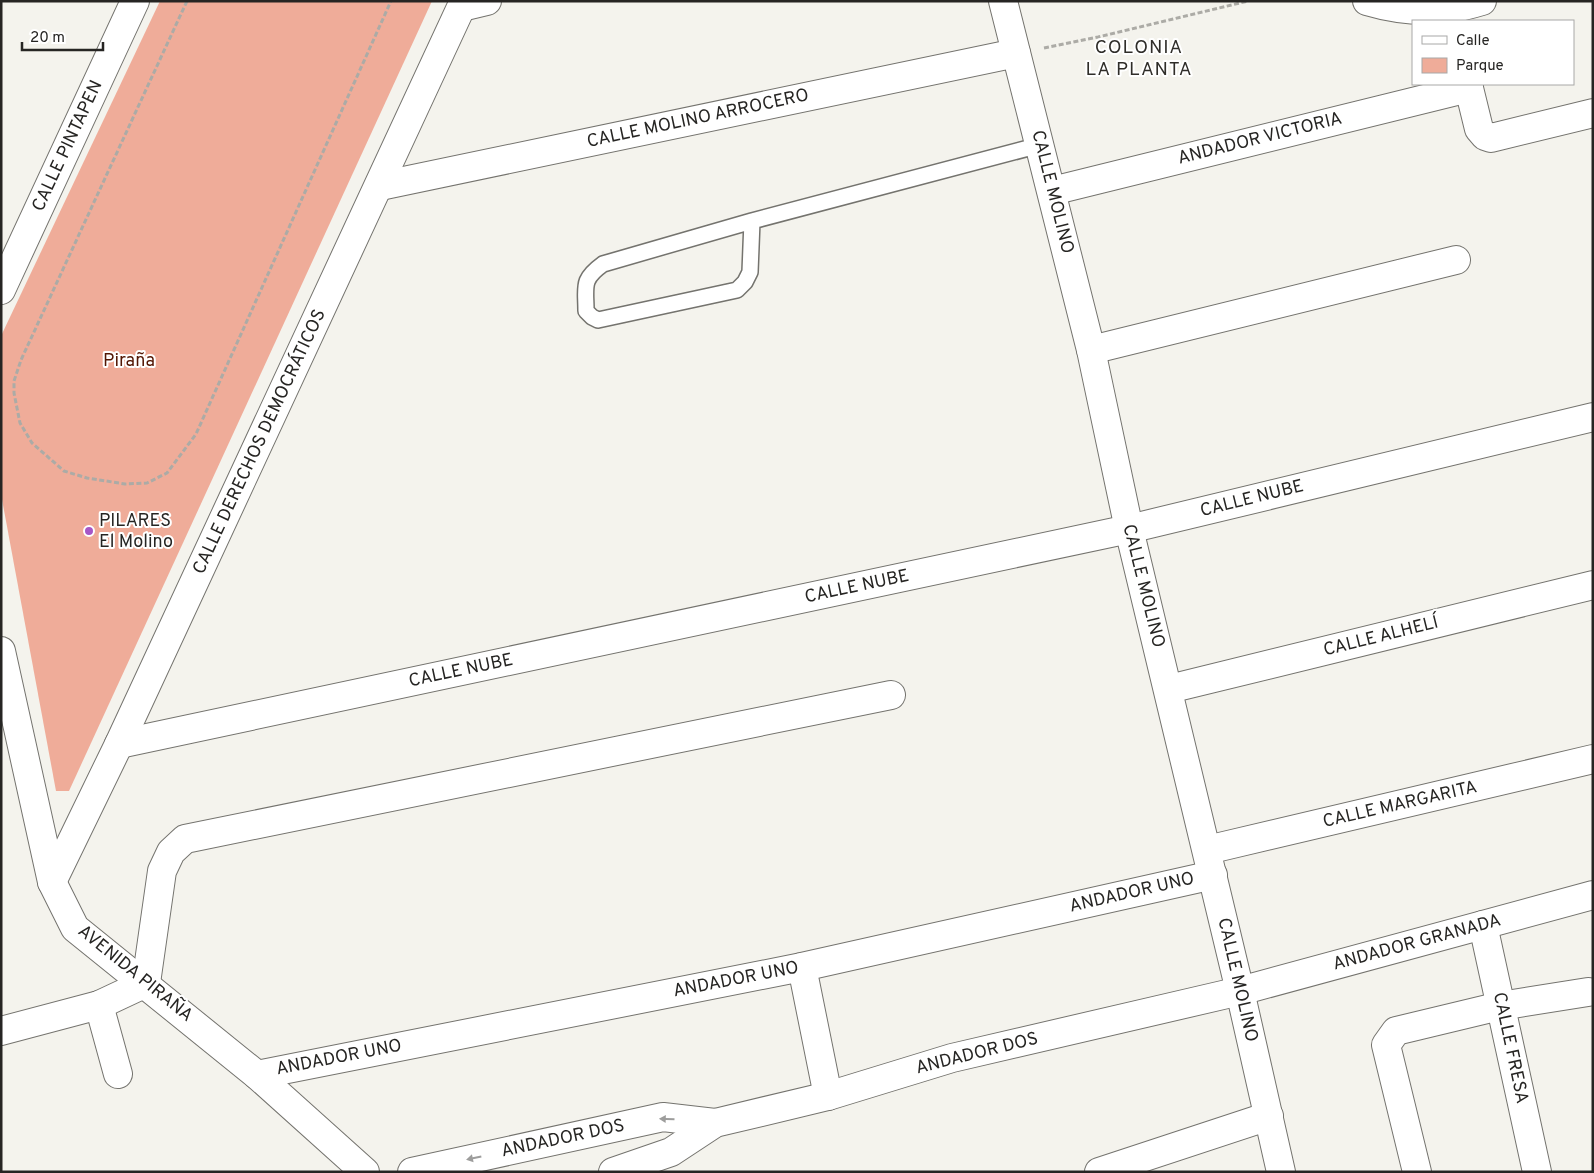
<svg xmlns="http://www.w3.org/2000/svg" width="1594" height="1173" font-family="Overpass,sans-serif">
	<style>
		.green { fill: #efac99 }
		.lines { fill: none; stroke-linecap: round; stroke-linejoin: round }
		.lane-casing { stroke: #74736e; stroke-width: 18 }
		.street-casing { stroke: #74736e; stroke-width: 30 }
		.secondary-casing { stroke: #74736e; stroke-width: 30 }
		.path { stroke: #acaba6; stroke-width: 3; stroke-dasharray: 5 2.5; stroke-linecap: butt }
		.lane { stroke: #fff; stroke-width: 15 }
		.street { stroke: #fff; stroke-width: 28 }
		.secondary { stroke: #fff; stroke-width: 28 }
		.oneway { fill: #9d9d9c }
		.poi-dot { fill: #a656c7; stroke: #fff; stroke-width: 2 }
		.labels { text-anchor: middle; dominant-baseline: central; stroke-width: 4; stroke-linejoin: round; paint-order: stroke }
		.street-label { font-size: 18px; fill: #262523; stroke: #fff }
		.park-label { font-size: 18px; fill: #531603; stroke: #fff }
		.poi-label { font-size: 18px; fill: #262523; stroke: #fff; text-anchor: start }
		.neighbourhood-label { font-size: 19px; letter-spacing: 1px; fill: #2f2d29; stroke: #fff }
	</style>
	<rect width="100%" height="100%" fill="#f4f3ed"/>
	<polygon class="green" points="160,1 432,1 69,791 56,791 1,494 1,336"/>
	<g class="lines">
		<g class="lane-casing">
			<path id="lane" d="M752,221l-2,51 -5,10 -8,8 -139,30 -6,-3 -6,-6c0,-25 -5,-31 17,-47l149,-43 288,-76"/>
		</g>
		<g class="street-casing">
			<g id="street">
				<polyline points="1003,1 1091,350 1129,529 1240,991 1281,1172"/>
				<path d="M1367,1c27,8 58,11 85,7 10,-1 20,-4 30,-7"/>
				<polyline points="462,7 487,1"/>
				<polyline points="1468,84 1479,129 1485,136 1491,138 1593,113"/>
				<polyline points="380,186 1016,53"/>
				<polyline points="1052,191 1469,88"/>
				<polyline points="1091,350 1456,260"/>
				<polyline points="1169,689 1593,585"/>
				<polyline points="119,744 1129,529 1593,417"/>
				<polyline points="1207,850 1593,759"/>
				<polyline points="1483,925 1537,1172"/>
				<polyline points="802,967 828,1096"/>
				<polyline points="99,1005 118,1074"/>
				<polyline points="1,1031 99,1005 146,983 162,871 171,852 185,839 891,695"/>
				<polyline points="257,1075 802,967 1213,875"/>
				<polyline points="412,1172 663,1117 715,1123"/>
				<polyline points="613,1172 671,1152 715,1123 828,1096 952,1058 1240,991 1593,895"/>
				<polyline points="1099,1172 1269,1116"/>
				<polyline points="1417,1172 1386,1045 1396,1031 1500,1006 1588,992"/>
			</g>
		</g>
		<g class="secondary-casing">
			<g id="secondary">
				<polyline points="1,290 135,1"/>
				<polyline points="1,651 52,882 75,928 257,1075 365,1172"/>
				<polyline points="52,882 119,744 464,1"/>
			</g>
		</g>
		<g class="path">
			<polyline points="187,1 21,360 14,381 14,393 20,423 32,443 64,471 87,478 125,484 147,483 167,473 196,434 391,1"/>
			<polyline points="1044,48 1098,37 1248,1"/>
		</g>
		<use href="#lane" class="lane"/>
		<use href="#street" class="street"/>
		<use href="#secondary" class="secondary"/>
	</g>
	<defs><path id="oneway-solid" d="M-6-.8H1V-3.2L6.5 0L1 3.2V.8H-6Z" transform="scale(1.25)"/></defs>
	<g class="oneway">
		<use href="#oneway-solid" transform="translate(667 1119) rotate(-178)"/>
		<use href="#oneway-solid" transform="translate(474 1158) rotate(168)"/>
	</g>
	<circle class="poi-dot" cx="89" cy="531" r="5"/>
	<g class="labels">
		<g class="street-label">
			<text transform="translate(698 119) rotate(-12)">CALLE MOLINO ARROCERO</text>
			<text transform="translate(1260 139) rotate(-14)">ANDADOR VICTORIA</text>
			<text transform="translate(68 146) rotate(-65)">CALLE PINTAPEN</text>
			<text transform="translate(1052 192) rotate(76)">CALLE MOLINO</text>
			<text transform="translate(260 442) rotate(-65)">CALLE DERECHOS DEMOCRÁTICOS</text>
			<text transform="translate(1252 499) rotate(-14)">CALLE NUBE</text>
			<text transform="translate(1143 586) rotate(76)">CALLE MOLINO</text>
			<text transform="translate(857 587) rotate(-12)">CALLE NUBE</text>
			<text transform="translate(1381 637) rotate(-14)">CALLE ALHELÍ</text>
			<text transform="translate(461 671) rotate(-12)">CALLE NUBE</text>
			<text transform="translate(1400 805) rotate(-13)">CALLE MARGARITA</text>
			<text transform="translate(1132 893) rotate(-13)">ANDADOR UNO</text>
			<text transform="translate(1417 943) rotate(-15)">ANDADOR GRANADA</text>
			<text transform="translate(135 974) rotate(39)">AVENIDA PIRAÑA</text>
			<text transform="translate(736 980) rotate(-11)">ANDADOR UNO</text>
			<text transform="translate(1237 980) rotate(77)">CALLE MOLINO</text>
			<text transform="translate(1510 1048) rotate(78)">CALLE FRESA</text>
			<text transform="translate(977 1054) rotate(-14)">ANDADOR DOS</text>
			<text transform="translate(339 1058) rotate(-11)">ANDADOR UNO</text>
			<text transform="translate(563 1139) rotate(-12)">ANDADOR DOS</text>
		</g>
		<g class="park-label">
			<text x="129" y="361">Piraña</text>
		</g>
		<g class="poi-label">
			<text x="99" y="521">PILARES<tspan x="99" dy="21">El Molino</tspan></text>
		</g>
		<g class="neighbourhood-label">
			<text x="1139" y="48">COLONIA<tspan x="1139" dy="22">LA PLANTA</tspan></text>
		</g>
	</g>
	<rect width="1594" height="1173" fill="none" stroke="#262523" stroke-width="5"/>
	<rect x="1412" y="20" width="162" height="65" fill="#ffffff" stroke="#a8a8a7"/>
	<rect x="1422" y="36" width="25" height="8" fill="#ffffff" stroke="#a8a8a7"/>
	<text x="1456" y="45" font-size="15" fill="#262523">Calle</text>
	<rect x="1422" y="58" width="25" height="15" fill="#efac99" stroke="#a8a8a7"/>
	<text x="1456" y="70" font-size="15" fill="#262523">Parque</text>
	<path d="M22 42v8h81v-8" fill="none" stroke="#262523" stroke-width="2.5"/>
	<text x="30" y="42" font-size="15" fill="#262523" stroke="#ffffff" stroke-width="4" paint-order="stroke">20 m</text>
</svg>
